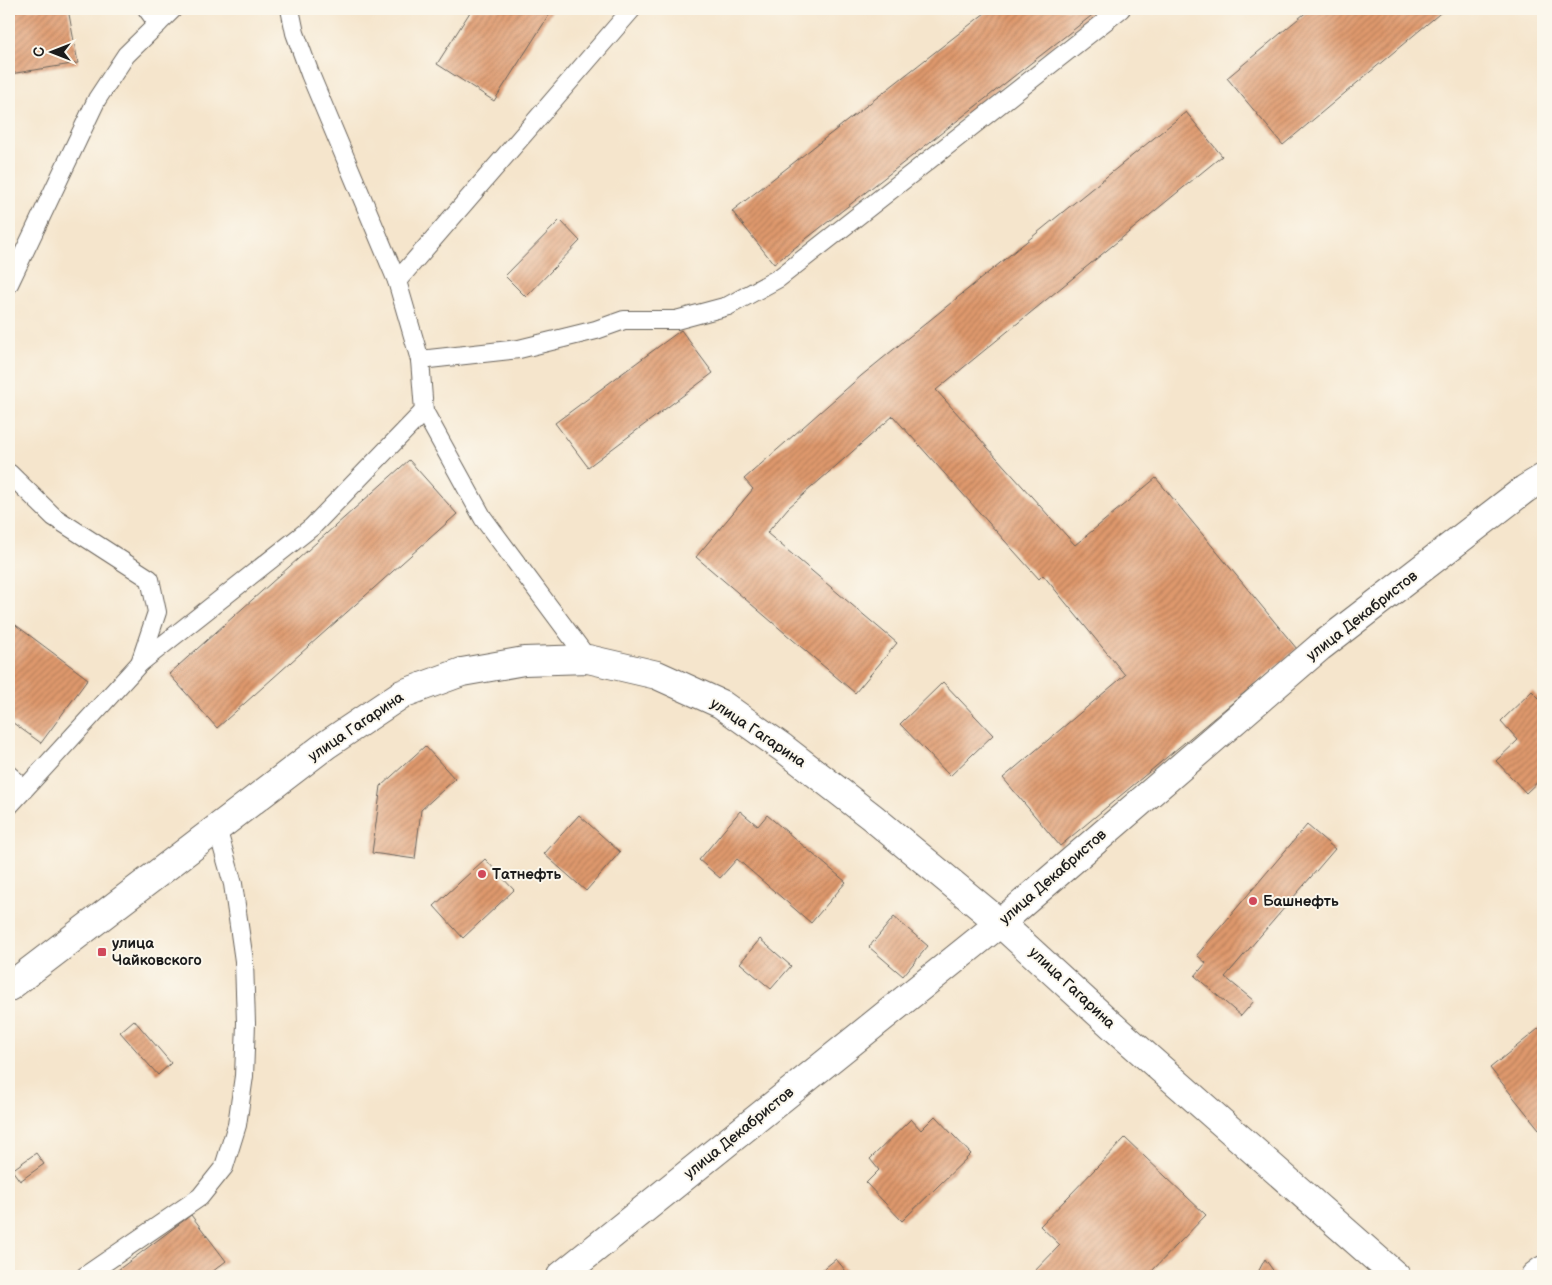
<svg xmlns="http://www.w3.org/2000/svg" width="1552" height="1285" font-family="'Balsamiq Sans',sans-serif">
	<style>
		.building { fill: url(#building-hatch) }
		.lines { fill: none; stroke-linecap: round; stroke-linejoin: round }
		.service-casing { stroke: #68625a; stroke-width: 20 }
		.minor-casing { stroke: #68625a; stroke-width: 30 }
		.secondary-casing { stroke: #68625a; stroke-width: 30 }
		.service { stroke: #fff; stroke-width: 18 }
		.minor { stroke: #fff; stroke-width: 28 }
		.secondary { stroke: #fff; stroke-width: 28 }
		.poi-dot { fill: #d1495b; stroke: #fbf7ec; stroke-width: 2 }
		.labels { text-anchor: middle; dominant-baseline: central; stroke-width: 4; stroke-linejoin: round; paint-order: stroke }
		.street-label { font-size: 15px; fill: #1c1c1c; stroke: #fbf7ec }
		.poi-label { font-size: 15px; font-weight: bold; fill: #1c1c1c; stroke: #fbf7ec; text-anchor: start }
	</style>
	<defs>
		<pattern id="building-hatch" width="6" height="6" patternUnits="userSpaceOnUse" patternTransform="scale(1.25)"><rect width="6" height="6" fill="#df996d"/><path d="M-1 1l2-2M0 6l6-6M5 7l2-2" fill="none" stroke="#b47c59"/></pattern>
	</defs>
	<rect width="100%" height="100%" fill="#fbf7ec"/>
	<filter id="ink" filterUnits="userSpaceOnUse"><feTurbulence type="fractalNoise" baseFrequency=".02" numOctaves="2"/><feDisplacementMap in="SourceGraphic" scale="10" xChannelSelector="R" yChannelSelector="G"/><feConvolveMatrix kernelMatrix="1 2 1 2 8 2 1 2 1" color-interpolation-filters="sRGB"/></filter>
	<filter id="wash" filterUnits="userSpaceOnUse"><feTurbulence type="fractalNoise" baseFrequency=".0096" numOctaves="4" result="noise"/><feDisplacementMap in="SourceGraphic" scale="20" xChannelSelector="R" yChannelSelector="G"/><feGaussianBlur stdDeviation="1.12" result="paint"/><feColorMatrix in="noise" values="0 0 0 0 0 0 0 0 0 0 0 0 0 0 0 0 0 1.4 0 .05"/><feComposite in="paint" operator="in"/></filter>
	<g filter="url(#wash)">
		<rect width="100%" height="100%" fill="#f5e5cc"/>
		<g id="blocks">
			<g class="building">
				<polygon points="9,9 68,9 78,63 10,74 9,67"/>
				<polygon points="472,9 553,9 494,101 437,64"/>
				<polygon points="990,9 1100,9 774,264 732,211"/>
				<polygon points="1310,9 1445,9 1283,145 1227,78"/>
				<polygon points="1186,112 1222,156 936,390 1075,545 1156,478 1297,649 1060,846 1003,778 1125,675 1043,575 1039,579 893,416 788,508 767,533 897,643 855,693 696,557 753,489 744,479 861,376"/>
				<polygon points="560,220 580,241 526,297 505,276"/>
				<polygon points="681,330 713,373 588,467 555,423"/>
				<polygon points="409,460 457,514 217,728 169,674"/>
				<polygon points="9,620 88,679 41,743 9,720"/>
				<polygon points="943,682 993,735 950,776 900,724"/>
				<polygon points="1532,691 1543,702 1543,777 1526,793 1496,761 1518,740 1501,721"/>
				<polygon points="425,746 455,779 421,810 415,859 372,853 381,786"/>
				<polygon points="740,811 758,826 767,815 846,882 811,923 737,859 720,878 699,860"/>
				<polygon points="579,815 620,852 586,891 544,854"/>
				<polygon points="1307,825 1335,849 1225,977 1254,1001 1241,1016 1195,976 1206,963 1197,955"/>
				<polygon points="485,859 514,890 463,938 434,906"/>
				<polygon points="894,917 928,946 903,976 869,947"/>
				<polygon points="760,939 791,966 771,989 740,963"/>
				<polygon points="134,1020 171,1063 158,1075 120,1032"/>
				<polygon points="1543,1025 1543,1134 1490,1068"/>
				<polygon points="935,1116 971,1154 902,1221 866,1183 879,1170 870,1159 911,1119 921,1130"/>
				<polygon points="1125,1138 1206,1215 1149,1274 1152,1276 1032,1276 1031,1275 1060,1245 1040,1226"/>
				<polygon points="36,1153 44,1164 20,1181 12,1170"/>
				<polygon points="191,1215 226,1261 207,1276 110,1276"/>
				<polygon points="836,1259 850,1276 815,1276"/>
				<polygon points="1265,1259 1277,1276 1256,1276"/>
			</g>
		</g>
	</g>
	<g filter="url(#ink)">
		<use href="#blocks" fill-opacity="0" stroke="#68625a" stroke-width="1"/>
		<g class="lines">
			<g class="service-casing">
				<g id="service">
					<polyline points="147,9 158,24"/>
					<polyline points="290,9 295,33 310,74 397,281 420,360 424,411 483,518 588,659"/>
					<polyline points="397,281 632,9"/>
					<polyline points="9,284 97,99 126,55 173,9"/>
					<polyline points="420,360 519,349 596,330 624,320 676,320 728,306 779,278 1121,9"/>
					<polyline points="9,473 54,517 150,579 157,612 140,663"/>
					<polyline points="9,775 24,788"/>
					<polyline points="9,806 140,663 312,527 424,411"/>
					<polyline points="85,1276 200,1197 224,1167 237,1125 244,1076 246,1023 244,961 233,884 217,828"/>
				</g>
			</g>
			<g class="minor-casing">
				<g id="minor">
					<polyline points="561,1276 1000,923 1320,647 1525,489 1543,478"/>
					<polyline points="1535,1276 1543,1270"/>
				</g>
			</g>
			<g class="secondary-casing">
				<polyline id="secondary" points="9,987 326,745 402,694 462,672 524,661 588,659 657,675 721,704 783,748 872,817 1000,923 1118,1031 1396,1276"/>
			</g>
			<use href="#service" class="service"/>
			<use href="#minor" class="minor"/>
			<use href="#secondary" class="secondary"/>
		</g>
	</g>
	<g class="poi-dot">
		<circle cx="482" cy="874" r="5"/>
		<circle cx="1253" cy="901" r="5"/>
		<rect x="97" y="947" width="10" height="10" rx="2.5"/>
	</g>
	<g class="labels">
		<g class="street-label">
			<text transform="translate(1362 616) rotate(-38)">улица Декабристов</text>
			<text transform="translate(356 727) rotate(-34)">улица Гагарина</text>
			<text transform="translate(758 733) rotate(34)">улица Гагарина</text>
			<text transform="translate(1053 877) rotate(-41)">улица Декабристов</text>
			<text transform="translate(1072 988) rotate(43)">улица Гагарина</text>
			<text transform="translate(739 1133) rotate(-39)">улица Декабристов</text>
		</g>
		<g class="poi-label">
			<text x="492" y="874">Татнефть</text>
			<text x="1263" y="901">Башнефть</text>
			<text x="112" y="943">улица<tspan x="112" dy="17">Чайковского</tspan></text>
		</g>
	</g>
	<rect width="1552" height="1285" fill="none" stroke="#fbf7ec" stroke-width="30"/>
	<g transform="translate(52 52) rotate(270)" stroke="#fbf7ec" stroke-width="4" paint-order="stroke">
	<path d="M0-4L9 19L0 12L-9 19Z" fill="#1c1c1c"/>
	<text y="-8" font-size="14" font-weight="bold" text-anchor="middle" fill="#1c1c1c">С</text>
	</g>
</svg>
